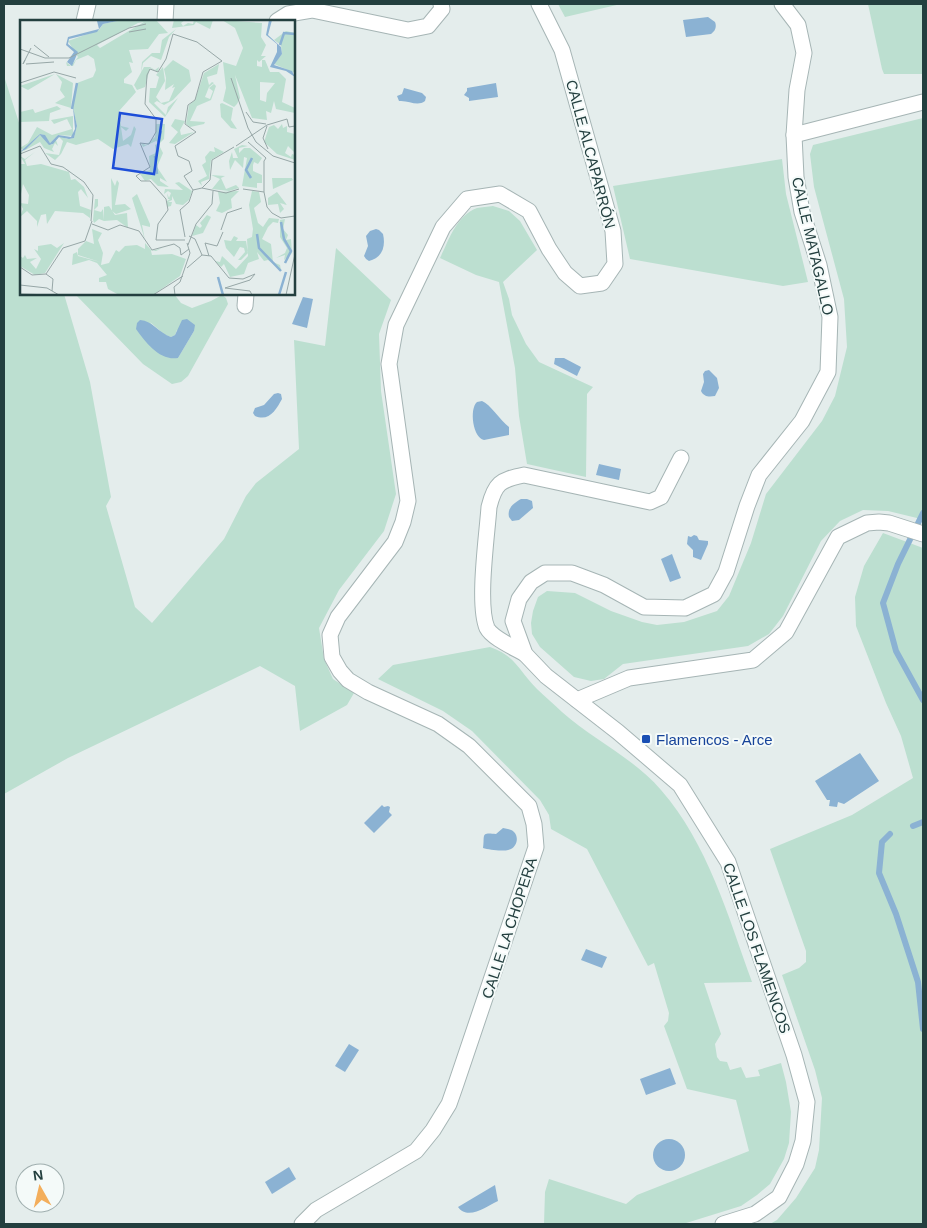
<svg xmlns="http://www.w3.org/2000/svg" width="927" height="1228" font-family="Arial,sans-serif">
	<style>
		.green { fill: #bcdfd0; fill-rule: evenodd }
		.water { fill: #8bb2d3 }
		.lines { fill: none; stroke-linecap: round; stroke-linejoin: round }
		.stream { stroke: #8bb2d3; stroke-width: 6 }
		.minor-casing { stroke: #a6b5b5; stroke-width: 17 }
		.tertiary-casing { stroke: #a6b5b5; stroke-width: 17 }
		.minor { stroke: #fff; stroke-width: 15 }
		.tertiary { stroke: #fff; stroke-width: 15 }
		.transit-dot { fill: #1a4fb4; stroke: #f4faf9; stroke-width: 2 }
		.labels { text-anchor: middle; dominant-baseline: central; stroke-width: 4; stroke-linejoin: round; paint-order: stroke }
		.street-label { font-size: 15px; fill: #233f3f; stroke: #f4faf9 }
		.transit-label { font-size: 15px; fill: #164399; stroke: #f4faf9; text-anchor: start }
		.inset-river { fill: none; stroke: #8bb2d3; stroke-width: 2.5 }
		.inset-road { fill: none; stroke: #97a7a7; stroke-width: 1 }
		.view { fill: #1d4ed8; fill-opacity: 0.15; stroke: #1d4ed8; stroke-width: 2.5 }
		.inset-edge { fill: none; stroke: #233f3f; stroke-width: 2.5 }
	</style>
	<rect width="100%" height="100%" fill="#e4edec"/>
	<g class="green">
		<polygon points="558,4 621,4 565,17"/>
		<polygon points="868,4 923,4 923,74 884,74 882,69"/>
		<polygon points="4,76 21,129 21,294 64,294 90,382 111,497 106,506 135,607 152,623 224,539 246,496 256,483 299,449 294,340 325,346 336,248 391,300 379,334 381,391 396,494 384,531 339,590 319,628 324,659 333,679 354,693 347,705 300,731 295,686 260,666 68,758 4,794"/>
		<polygon points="923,118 923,521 917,518 888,511 863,510 840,521 821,541 783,616 769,634 748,646 623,664 604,679 591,681 574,677 540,647 532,634 531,623 533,611 538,597 547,591 575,593 611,611 642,622 657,625 684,622 717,611 729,596 751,543 766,494 822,421 835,396 847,347 844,299 814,187 810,154 813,145"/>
		<polygon points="782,159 786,194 808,282 783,286 630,259 613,186"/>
		<path d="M493,206l16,5 11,10 17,29 -34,32 6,17 3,16 14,29 13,18 54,25 -6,7 -1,83 -59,-13 -8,-48 -4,-48 -16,-86 -23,-7 -36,-17c9,-18 16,-42 37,-50 4,-1 11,-1 16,-2z"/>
		<path d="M75,294h99l7,9 11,5 19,-7 11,-6 4,3 2,6 -40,72 -7,6 -9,2 -29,-20zM150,322l15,13 6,2 4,-2 2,-5 17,1 -16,27z"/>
		<polygon points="883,533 923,548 923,1224 770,1224 777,1220 796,1198 815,1168 819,1150 822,1098 815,1070 782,975 799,968 806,962 806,951 770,849 852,815 913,778 901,736 886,703 856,626 855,597 864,566"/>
		<path d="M490,647c26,9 29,24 47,42 8,8 17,15 25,23 31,28 72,46 99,78 47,54 67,126 91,192l-48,1 17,51 -6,10 2,13 3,4 7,1 3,8 11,-3 5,11 14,-2 -2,-6 23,-7 5,19 5,30 -2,31 -5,16 -14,25 -13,11 -16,11 -58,18h-139l1,-32 4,-13 77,25 11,-9 112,-44 -13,-51 -49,-11 -23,-63 4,-5 1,-8 -15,-50 -6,3 -61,-117 -36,-20 -2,-14 -9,-15 -68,-69 -29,-20 -65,-32 15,-14z"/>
	</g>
	<g class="water">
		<path d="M708,17l7,5c2,5 0,9 -4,12l-25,3 -3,-17z"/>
		<polygon points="496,83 498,97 469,101 469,98 464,95 467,91 467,88"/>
		<path d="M404,88l18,5 4,4 -1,4c-8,6 -16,-1 -26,0l-2,-5 5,-2z"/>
		<path d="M376,229l3,1 4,4c3,13 -1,24 -14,27l-3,-2 -2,-3 4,-10 -2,-10 4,-5z"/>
		<polygon points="303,297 313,299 307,328 292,324"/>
		<path d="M187,319l8,6 -1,6 -16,27c-18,3 -32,-15 -42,-29l1,-6 3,-3c13,1 19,13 31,17l4,-2 7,-15z"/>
		<polygon points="555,358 564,358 581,367 577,376 554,364"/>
		<path d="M709,370l8,8 2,10 -4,8c-6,1 -11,1 -14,-5l3,-9 -1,-8 2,-3z"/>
		<path d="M278,393l3,1 1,5c-6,11 -13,23 -27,17l-2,-3 2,-5 9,-3 10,-11z"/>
		<path d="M482,401c8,3 18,19 27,26v8l-25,5c-11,-2 -15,-31 -7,-38z"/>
		<polygon points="599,464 621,469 619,480 596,475"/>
		<path d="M521,499h6l5,2 1,7 -14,12 -7,1 -3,-4c-2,-9 5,-14 12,-18z"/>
		<polygon points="694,535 697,536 699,540 708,541 708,544 701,560 693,557 693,550 687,544 688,536 691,537"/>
		<polygon points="672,554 681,578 670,582 661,559"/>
		<polygon points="860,753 879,781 844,804 838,802 837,807 829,806 830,800 827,800 815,781"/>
		<polygon points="382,805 384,807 388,806 390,807 389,812 392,815 374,833 364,823"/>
		<path d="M503,828c4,1 8,1 11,4 5,5 3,14 -3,17 -7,3 -21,1 -28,-1 2,-13 -3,-16 13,-14z"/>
		<polygon points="586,949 607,957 602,968 581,960"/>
		<polygon points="349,1044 359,1050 345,1072 335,1066"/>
		<polygon points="670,1068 676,1084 646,1095 640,1079"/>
		<circle cx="669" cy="1155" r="16"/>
		<polygon points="289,1167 296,1179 272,1194 265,1182"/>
		<path d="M495,1185l3,16c-11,5 -30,20 -40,6z"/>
	</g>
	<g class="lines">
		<g class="stream">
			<polyline points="923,513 898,564 883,603 896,651 923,700"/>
			<polyline points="913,826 923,822"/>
			<polyline points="890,834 882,842 879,873 896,914 918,982 923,1029"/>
		</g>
		<g class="minor-casing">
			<g id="minor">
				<polyline points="84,21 88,4"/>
				<polyline points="165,21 166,4"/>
				<polyline points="277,21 288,14 312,10 408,30 428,26 442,9 441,4"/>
				<polyline points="794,135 923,102"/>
				<polyline points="245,306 246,294"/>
				<path d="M525,654c-10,-6 -33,-16 -38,-26 -10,-24 0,-92 2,-121 6,-24 11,-27 35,-32l126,27 11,-5 20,-39"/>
				<polyline points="577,700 629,678 753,660 786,632 838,537 867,523 879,522 889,523 923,534"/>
				<polyline points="302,1224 316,1210 416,1151 433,1130 449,1104 456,1084 536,847 534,824 529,806 469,746 438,724 368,692 348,680 340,671 332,657 330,635 338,617 395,542 403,522 408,501 389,364 396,325 443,227 467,199 500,194 529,211 549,249 565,273 580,286 602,283 615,264 613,231 562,50 539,4"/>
			</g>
		</g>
		<g class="tertiary-casing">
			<polyline id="tertiary" points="723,1224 755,1214 779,1197 796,1164 803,1141 807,1102 794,1055 728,862 680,785 618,732 546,676 525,654 513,621 519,599 531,582 545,573 572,573 604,585 644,607 685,608 714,594 726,572 747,506 759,475 802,421 828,372 830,317 819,265 802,212 796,177 794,135 797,90 804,53 798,25 782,4"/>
		</g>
		<use href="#minor" class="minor"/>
		<use href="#tertiary" class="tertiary"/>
	</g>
	<rect class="transit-dot" x="641" y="734" width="10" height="10" rx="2.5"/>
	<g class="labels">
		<g class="street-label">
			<text transform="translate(591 154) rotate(75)">CALLE ALCAPARRÓN</text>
			<text transform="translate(813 246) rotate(77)">CALLE MATAGALLO</text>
			<text transform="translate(509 928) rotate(-72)">CALLE LA CHOPERA</text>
			<text transform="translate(757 948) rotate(71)">CALLE LOS FLAMENCOS</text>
		</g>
		<g class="transit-label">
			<text x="656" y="739">Flamencos - Arce</text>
		</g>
	</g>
	<g transform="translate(20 20)">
		<rect width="275" height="275" fill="#e4edec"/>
		<path d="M102,0h34l12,13 -9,1 -11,15 -19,1 4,13 -4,-1 3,10 -8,7v4l8,2 4,7 -17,19 2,15 8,2 -3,3 -5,-4 2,14 8,-6 3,-9 2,3 -5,18 -3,-3 -15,5 -15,-10 -22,6 -9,-3 -6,12 -6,6 -10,-7 14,2 4,-14 -4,-4 -3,3 2,6 -3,-3 -3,6 2,3 -10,-4 -4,-6 -20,11 4,-3 -4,-2 8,-5 9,-16 15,8 20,-6 -5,-10 -13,5 -3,-4 22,-4v20l-15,-1 -8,8 -6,-8 -4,-1 -14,15 14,-14 12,10 4,-8 3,-1 3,1 5,2 7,-1 3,-12 -5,-22 5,-21 16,-6 3,-7 -2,-11 -6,-4 -12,5 -3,6h-6l-1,-4 5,4 7,-9 -10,-16 31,-11 4,-6zM124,2l-44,26 -3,-3 41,-22zM154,0h11l-4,3 2,3 5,-3 5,1 1,-4h19l-3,9 -14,-7 -2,3 -22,3zM202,0l40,3 -1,14 5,8 -5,11h5l-7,6 -2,-2v6l5,1v-7h3l5,12h9l7,7 -4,23 13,6v5l-19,-4 -2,-8 -3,12 -5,-2 1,9 -15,-2 -17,-43 5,23 -3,6 -3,3 -11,-6 3,-13 -3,-26 13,4 7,-18 -8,-20zM240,62l15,1 -8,10 -1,9 -6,-2zM156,9l-7,8 -8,23 -10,-4 -8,7 -2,10 1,-11 10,-9h8l2,-13zM266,11l9,2v40l-21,-9 8,-10 -1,-9 -7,-5zM153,40l16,10 2,11 -18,19 -9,5 -7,-4 -3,2 12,12 2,-8 10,-9 -13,19 -16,-15 1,-14h6l3,-11 -3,-2 7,-8 2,14 -9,16 5,6 8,-2 6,-14 -3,1 2,-4 -9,6 1,-12 -2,-9zM199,44l-2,10 -10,3 2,8 3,-3 2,1 -5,4 -4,10 5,2 3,-8 -4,-3 5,-4 2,2 -5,14 -14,6 -7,15 15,1 -1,2 -14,3 -4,-3 3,-19 6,-5 9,-27zM124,47h6l5,3 4,-3 -1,5 -8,-4 -5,19 -8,3 -3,-5zM35,54l-27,16 -8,-4 32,-11zM36,54l17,9 -2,25 -16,-5 10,-6 -5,-7 2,-8zM202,83l11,5 -2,12 6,9 -6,-1 -10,-11 -1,-13zM37,86l4,3 -11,4 -1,8 -29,1v-10l13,-3 2,4zM155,99l10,2 -5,9 1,5 13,-3 -19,12 -6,-1 9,-11 -7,-6zM136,104h9l-1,15 -4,4 -4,-2 -13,6 -2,-4 5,2 9,-8zM262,104l1,4 4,-2v6l8,2v19l-7,-7 -3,7 6,4 1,-3 3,1v5l-18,-6 -13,-12 5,-15 5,-2 4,4zM138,123l5,10 -6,14 10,15 -7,-4v3l9,6 -11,-1 -7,-7 -6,2 -5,-7 10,-4 -1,-14 7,-3 -1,-8zM222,125l6,1 -9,2v5l5,-5h6l12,10 -4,6 -4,-2 -1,3v6l9,4v8h-5v5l-15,-2 5,-28 -3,-1 -1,11 -8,-8 -5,10 -1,-9 3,-9 1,6h5l-4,-9zM194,127l10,5 -13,8 -2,19 -8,3 1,4 -4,-5 9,-5 -5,-11 4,-3 -1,-5 5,-6 5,1zM15,132l-10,8 2,6 14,-2 28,8 2,8 4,-1 9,8 4,11 -7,-9 -3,3 2,14 11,4 -1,8 -7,-5 -28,-2 -8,13 -1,-10 -5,1 -4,12v-6l-10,-10 -7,6 3,-8 -3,-6 8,1 1,-9 -6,-11 -3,15v-35h5l-5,-8 5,3zM191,155l14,1 -4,2 5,11 10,-4 3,3 -10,3 -17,-2 8,-10zM91,158l4,8 2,-6 2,3 -4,22 10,-1 6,5 -15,5 -4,-3zM252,158h20l1,2 -20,9zM159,162l13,9 -3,9 -6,5 -7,-1 -4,-8v4l-4,2h4l-1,4 -4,1v-6l3,-2h-2l-1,-6 2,5 2,-5 -3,-2 -4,3 1,-5 18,1 -8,-7zM219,171l-8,8 1,9 -10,5 -6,-2 4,-8 -2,-11zM232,171l7,1 2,10 -7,6 4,15 5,4 6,-9 10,1 -1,4 -5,-1 -5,5 -6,12 9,5 2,18 7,3 1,5 -13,-10 -4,1 -7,-9 2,7 -11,4 -4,11 -14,3 -6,-13 -3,3 -6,-6 5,1 2,-6 14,13 12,-13 -1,-17 5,-2 1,-8 -4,-24zM257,172l10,13 -7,-2 4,6 -4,4 -2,-9 -10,1v-7zM117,174l13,30v3l-8,-2 3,15 -13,-42zM75,179h3v7l-4,4 7,2 2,-3 1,11v-13l5,-1 6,9 12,-2 1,15 -11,-8 -13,1 -5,-2 -5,4 -1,-3zM187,195l4,2 -8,16 -11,3 4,-11 4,3 2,-2 -2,-3zM265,199l-2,10 5,6 -2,5 5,-1 1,14 -8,7 1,-5 -9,3 9,-5 2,-5 -7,-11v-17zM72,209l10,4 -4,7 5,13 -2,12 8,-2 7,-13 3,2 6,-6 12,-1 8,4v-6l7,8 10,-3 -6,3h-5l1,4 20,-1 14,5 -6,17 -27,19h-34l-11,-6 -2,-7h-7v-4l8,-3 -10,-12 -8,-3 -17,5 1,-11 4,-2 1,4 22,6 -22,-7v-6l8,-8 8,3zM214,216l4,2 -2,3h10l2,12 -7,7h-3l7,-8 -1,-4 -4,-1 -6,10 -8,-9 -2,-8 7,1zM44,223l-19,30 -10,2 -15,-9v-10l3,2 2,-3 2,4 10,-1 -7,4 6,7 5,-10 -7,-10 4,2v-5l13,-2 6,4z" fill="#bcdfd0" fill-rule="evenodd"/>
		<path d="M102,0l-19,4 -6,8 -28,7 -1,5 10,8 -6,14 -5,-4 7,-10 -8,-7 2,-8 31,-8 -2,-8zM249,0h3l-4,15 13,12 1,7 -8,11 18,6 3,6 -9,-6 -16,-4 7,-15v-8l-11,-9zM53,87l4,19 -3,12 -5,1 -10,-2 -6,7 -4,1 -9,-10 -14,14 -6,3 20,-18 5,1 5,8 8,-8 13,2 4,-8z" fill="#8bb2d3"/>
		<path class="inset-river" d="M260,25l4,-12 11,1M52,89l5,-26M135,136l2,18M136,136l5,-25M231,158l-5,-8 6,-12M261,202l3,17 7,12 -6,12M237,214l2,14 22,23M198,257l5,18M259,275l7,-23"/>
		<path class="inset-road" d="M109,12l17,-3M153,14l-7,25 -8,13 -8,-3 -3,6 -2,29 11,15v13l-7,12 -9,-1 10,24 -14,9 5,5h9l16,18 2,11 -10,14 -2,16h29M153,14l24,8 25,19 -19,11 -8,28 -7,5 -3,19 11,8 -21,14 3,10 11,5 3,10 -8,5 9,14M14,25l15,12M0,29l25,9h24l60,-30 17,-4M5,40l-2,4 8,-16M6,44l28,-2M211,58l17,50 8,14 17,14 22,7M0,63l34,-11 22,6M226,92l7,10 13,2M247,105l20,-6 2,8 6,-1M247,106l-4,12 5,11M228,122l18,16 -2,3M216,126l31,-21M0,134l20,-8 11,18 12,3 21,15 9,13 -2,26M244,141v31M182,168l8,-8 2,-20 22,-13M182,168l24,5 13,-4M223,169l21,3M244,172l3,15 5,6 9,5 14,-2M72,204l16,6 12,-5 19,6 13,19 22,-6 6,4 1,7 8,-6M201,210l6,-17 15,-5M169,216l6,3 7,16M165,217l-5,-27 9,-8 4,-12 9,-2M168,225l8,-21 16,-20 1,-13M182,235l9,1 18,22 14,1 12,-5 -5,6 -25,8 25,3 2,4M189,236l-4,-13 12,3 6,-14M0,247l12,8 14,-1M167,248l15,-13M26,254l17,-26 22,-7 7,-20M26,254l7,5 -1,12M0,265l27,3 12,7M0,274l34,1M133,275l30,-19M155,275l-1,-8 6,-5 10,-29 -3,-10M266,275l9,-41"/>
		<path class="view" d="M100,93l42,6 -8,55 -41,-6z"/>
		<rect width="275" height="275" class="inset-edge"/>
	</g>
	<rect width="927" height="1228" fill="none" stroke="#233f3f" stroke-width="10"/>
	<g transform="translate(40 1188) rotate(352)"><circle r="24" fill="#f4faf9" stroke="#a0afaf"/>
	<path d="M0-4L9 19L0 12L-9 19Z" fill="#f3ae5c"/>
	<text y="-8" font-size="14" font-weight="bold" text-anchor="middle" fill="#233f3f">N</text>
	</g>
</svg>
